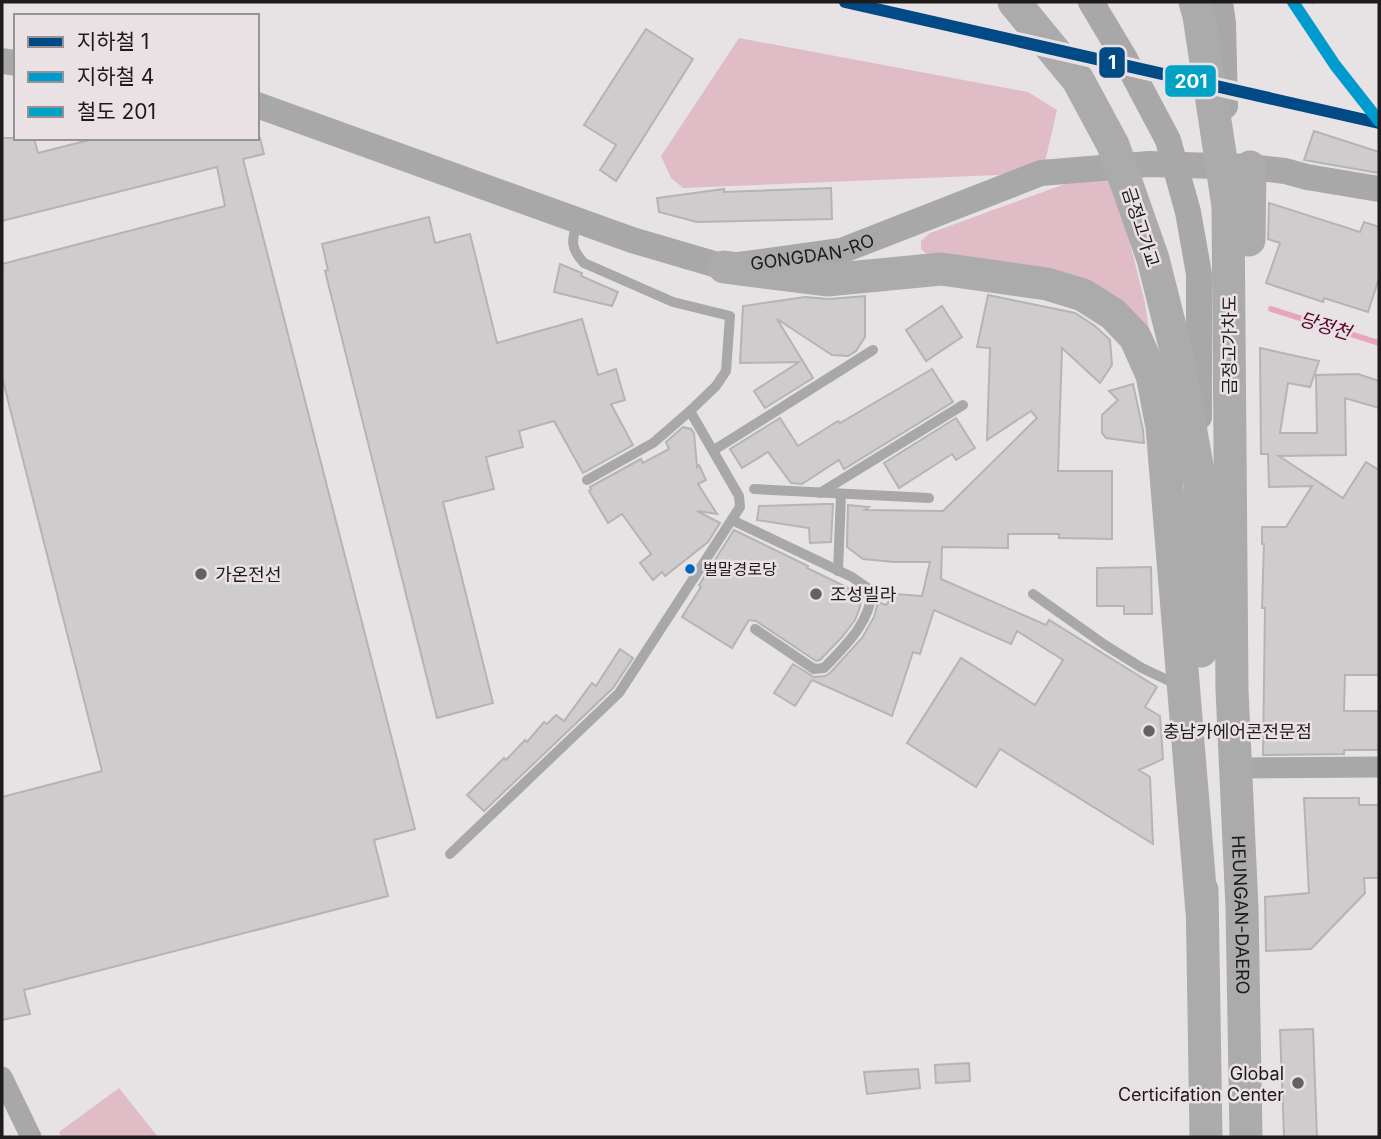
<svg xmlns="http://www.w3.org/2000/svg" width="1381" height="1139" font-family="Inter,'Noto Sans KR',sans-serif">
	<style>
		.green { fill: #e0bcc7 }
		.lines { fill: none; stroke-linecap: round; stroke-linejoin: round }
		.stream { stroke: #e8a6bc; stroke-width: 6 }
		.building { fill: #cfcccd; stroke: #b7b3b4; stroke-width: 2 }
		.path { stroke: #a6a4a4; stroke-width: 3.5; stroke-dasharray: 3.5 3.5; stroke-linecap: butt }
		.service { stroke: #a8a8a8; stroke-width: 10 }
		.minor { stroke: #a8a8a8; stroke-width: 21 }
		.tertiary { stroke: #a8a8a8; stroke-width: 26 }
		.primary { stroke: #acabab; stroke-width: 33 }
		.tertiary-bridge { stroke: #a8a8a8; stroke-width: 26 }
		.primary-bridge { stroke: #acabab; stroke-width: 33 }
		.rail-1-casing { stroke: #e9e1e3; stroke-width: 18 }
		.rail-1 { stroke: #01a2c5; stroke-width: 12 }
		.metro-1-casing { stroke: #e9e1e3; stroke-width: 18 }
		.metro-2-casing { stroke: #e9e1e3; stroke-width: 18 }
		.metro-1 { stroke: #004a85; stroke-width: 12 }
		.metro-2 { stroke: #009bce; stroke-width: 12 }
		.bus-dot { fill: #0065bd; stroke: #e9e1e3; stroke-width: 2.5 }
		.poi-dot { fill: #646161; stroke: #e9e1e3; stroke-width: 2.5 }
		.labels { text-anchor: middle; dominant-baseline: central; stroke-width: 5; stroke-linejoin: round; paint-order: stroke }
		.bus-label { font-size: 16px; fill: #1d1b1b; stroke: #e9e1e3; text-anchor: start }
		.street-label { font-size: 18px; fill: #1d1b1b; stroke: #e9e1e3 }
		.poi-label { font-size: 18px; fill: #1d1b1b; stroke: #e9e1e3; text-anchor: start }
		.water-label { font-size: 19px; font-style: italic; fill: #58022d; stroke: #e9e1e3 }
		.line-badge { stroke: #e9e1e3; stroke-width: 2.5 }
		.badge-label { font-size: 19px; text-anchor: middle; font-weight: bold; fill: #fff }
	</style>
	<rect width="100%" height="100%" fill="#e7e3e4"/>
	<g class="green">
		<polygon points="739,38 1028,92 1057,110 1045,162 999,175 683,188 671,178 661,156"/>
		<polygon points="1109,178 1129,239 1145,303 1154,364 1128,315 930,257 921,249 921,241 930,233 1076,180"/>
		<polygon points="119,1088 158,1137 62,1137 59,1132"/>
	</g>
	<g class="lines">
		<polyline class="stream" points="1271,309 1379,343"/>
	</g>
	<g class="building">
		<polygon points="646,29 693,59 616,181 600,170 616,145 584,125"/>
		<polygon points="1314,131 1379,152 1379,173 1304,160"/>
		<polygon points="2,138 34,138 38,153 97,138 260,138 264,154 243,159 415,829 374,840 388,896 24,990 30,1014 2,1020 2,797 102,771 2,377 2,264 225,206 217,167 2,221"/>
		<polygon points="831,188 832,219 697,222 659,212 657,198 724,189 724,192"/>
		<polygon points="1269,203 1360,232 1364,222 1379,227 1379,278 1368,312 1324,298 1323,302 1266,283 1280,243 1268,239"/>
		<polygon points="429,217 435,243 470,234 497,343 582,319 598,375 616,369 625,400 611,404 633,445 583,473 554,421 519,431 523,447 486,457 494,489 443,502 493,703 437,718 325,271 328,270 322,244"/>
		<polygon points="560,264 582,273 581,276 618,292 612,306 554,292"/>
		<polygon points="988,295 1075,313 1095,326 1110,340 1112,365 1100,383 1062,348 1058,471 1112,471 1112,539 1059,538 1059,534 1008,534 1008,548 942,547 941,579 1046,625 1049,620 1157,687 1145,707 1160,716 1163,759 1139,770 1150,777 1153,844 1000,749 976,787 907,743 961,658 1035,705 1063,660 1017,631 1011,644 934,610 920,654 913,652 892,716 812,680 795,706 774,693 793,664 814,677 825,676 830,673 862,638 874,617 878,602 886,605 895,594 922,596 930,562 894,562 863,559 847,547 848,505 869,507 865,510 943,511 1037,418 1031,411 987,440 990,348 977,347"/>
		<polygon points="865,296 865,337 856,351 848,356 832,355 777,319 813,378 765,408 754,391 799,362 740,363 743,306 805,297 829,299"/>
		<polygon points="942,306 962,337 926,361 906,330"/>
		<polygon points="1260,348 1319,361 1310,387 1288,383 1280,433 1317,433 1316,375 1358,374 1379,381 1379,408 1345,398 1346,455 1279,456 1343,498 1366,462 1379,470 1379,675 1345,675 1344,711 1379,711 1379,750 1344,750 1344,754 1263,755 1265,608 1262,608 1264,544 1262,544 1262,527 1286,527 1312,486 1269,487 1268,454 1261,454"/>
		<polygon points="932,369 953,402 844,469 839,460 802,484 791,483 768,452 742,468 730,449 780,418 798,446 838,421 840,423"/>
		<polygon points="1133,384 1143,430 1144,443 1106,438 1102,433 1102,415 1118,400 1109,391"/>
		<polygon points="956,418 975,448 956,460 952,454 899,488 884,463"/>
		<polygon points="683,427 691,429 694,433 697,467 699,465 706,480 698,484 717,514 697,511 720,523 708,542 665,576 662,572 653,580 640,563 651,554 622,514 608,523 589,491 591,489 590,487 641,459 643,463 669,449 666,442"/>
		<polygon points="826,504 833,504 831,542 810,543 809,528 757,520 759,506"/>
		<polygon points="734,530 808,566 807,568 863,595 859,610 855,620 842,637 820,660 816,661 756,621 749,620 732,648 682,617 701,587 699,585"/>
		<polygon points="1151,567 1152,614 1124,614 1124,606 1097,606 1097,568"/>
		<polygon points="620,649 633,658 613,688 484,811 467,795 504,758 506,760 525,740 527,742 544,722 547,724 556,715 564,721 592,683 596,686"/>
		<polygon points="1304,798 1359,798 1359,805 1379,805 1379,878 1364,878 1365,893 1311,949 1266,951 1265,897 1309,893"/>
		<polygon points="1313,1029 1317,1137 1284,1137 1280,1030"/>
		<polygon points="969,1063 970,1081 936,1083 935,1065"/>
		<polygon points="918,1069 920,1088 867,1094 864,1072"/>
	</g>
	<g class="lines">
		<polyline class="path" points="1311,2 1318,2"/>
		<g class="service">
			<polyline points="714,450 873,350"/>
			<polyline points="587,480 653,443 690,411"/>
			<polyline points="754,489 929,498"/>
			<polyline points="820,493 963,405"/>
			<path d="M732,520l120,57 20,14c-2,32 -27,55 -48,77l-10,1 -59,-40"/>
			<polyline points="838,571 841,494"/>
			<polyline points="1033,594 1105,645 1142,668 1178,685"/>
			<path d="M450,854l169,-161 121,-186 -1,-11 -49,-85 26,-25 10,-15 4,-55 -57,-14 -89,-39c-15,-16 -12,-24 -6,-43"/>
		</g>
		<g class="minor">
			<polyline points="1244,768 1379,767"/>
			<polyline points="2,1077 31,1137"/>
		</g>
		<g class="tertiary">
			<polyline points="2,61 16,63"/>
			<path id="s1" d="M257,105l375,135 92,27 117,-16 200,-78 108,-9 101,3 35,4 22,6 72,12"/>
		</g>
		<g class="primary">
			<path id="s2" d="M1228,206l4,484 10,218 4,229"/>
			<polyline points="1249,240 1250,167"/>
			<polyline points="724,267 827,280 941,269 1047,284 1083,295 1113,314 1135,337 1152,375 1162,427 1202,912"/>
			<polyline points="1200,482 1201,651"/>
			<polyline points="1202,890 1206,1137"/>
		</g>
		<g class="tertiary-bridge">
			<polyline points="1091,2 1125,59 1168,140 1188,212 1199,274 1199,417"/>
			<polyline points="1220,2 1223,23 1225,106"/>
		</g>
		<g class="primary-bridge">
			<polyline points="1014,2 1078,80 1113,145 1153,259 1177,354 1200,482"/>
			<polyline points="1195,2 1199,16 1228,206"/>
		</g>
		<g class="rail-1-casing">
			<polyline id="rail-1" points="903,16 1376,123"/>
		</g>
		<use href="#rail-1" class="rail-1"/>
		<g class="metro-1-casing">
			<polyline id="metro-1" points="845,2 1379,123"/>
		</g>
		<g class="metro-2-casing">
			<polyline id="metro-2" points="1293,2 1335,65 1379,121"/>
		</g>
		<use href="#metro-1" class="metro-1"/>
		<use href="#metro-2" class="metro-2"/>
	</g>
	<circle class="bus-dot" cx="690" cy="569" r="6"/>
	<g class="poi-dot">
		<circle cx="201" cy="574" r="7"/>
		<circle cx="816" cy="594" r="7"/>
		<circle cx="1149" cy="731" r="7"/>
		<circle cx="1298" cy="1083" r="7"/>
	</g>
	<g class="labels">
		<g class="bus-label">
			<text x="703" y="569">벌말경로당</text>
		</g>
		<g class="street-label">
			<text transform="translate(1141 227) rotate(72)">금정고가교</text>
			<text stroke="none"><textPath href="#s1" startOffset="584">GONGDAN-RO</textPath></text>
			<text transform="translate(1229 345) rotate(-90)">금정고가차도</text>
			<text stroke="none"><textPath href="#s2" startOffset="709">HEUNGAN-DAERO</textPath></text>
		</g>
		<g class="poi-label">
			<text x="215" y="574">가온전선</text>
			<text x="830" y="594">조성빌라</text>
			<text x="1163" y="731">충남카에어콘전문점</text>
			<text x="1284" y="1073" text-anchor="end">Global<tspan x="1284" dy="21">Certicifation Center</tspan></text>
		</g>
		<g class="water-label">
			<text transform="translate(1325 326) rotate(17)">당정천</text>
		</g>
	</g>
	<g class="line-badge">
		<rect x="1098" y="46" width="28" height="33" rx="7" fill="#004a85"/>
		<rect x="1164" y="64" width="53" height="34" rx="7" fill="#01a2c5"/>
	</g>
	<g class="badge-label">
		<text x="1112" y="69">1</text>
		<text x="1191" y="88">201</text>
	</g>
	<rect width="1381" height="1139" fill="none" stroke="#1d1b1b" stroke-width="7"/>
	<rect x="14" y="14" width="245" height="126" fill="#e9e1e3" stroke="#979293" stroke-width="2"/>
	<rect x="28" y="37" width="35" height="10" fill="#004a85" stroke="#979293" stroke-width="2"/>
	<text x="77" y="49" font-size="21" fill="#1d1b1b">지하철 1</text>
	<rect x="28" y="72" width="35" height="10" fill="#009bce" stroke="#979293" stroke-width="2"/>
	<text x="77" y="84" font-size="21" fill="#1d1b1b">지하철 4</text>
	<rect x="28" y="107" width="35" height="10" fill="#01a2c5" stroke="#979293" stroke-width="2"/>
	<text x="77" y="119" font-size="21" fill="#1d1b1b">철도 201</text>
</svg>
